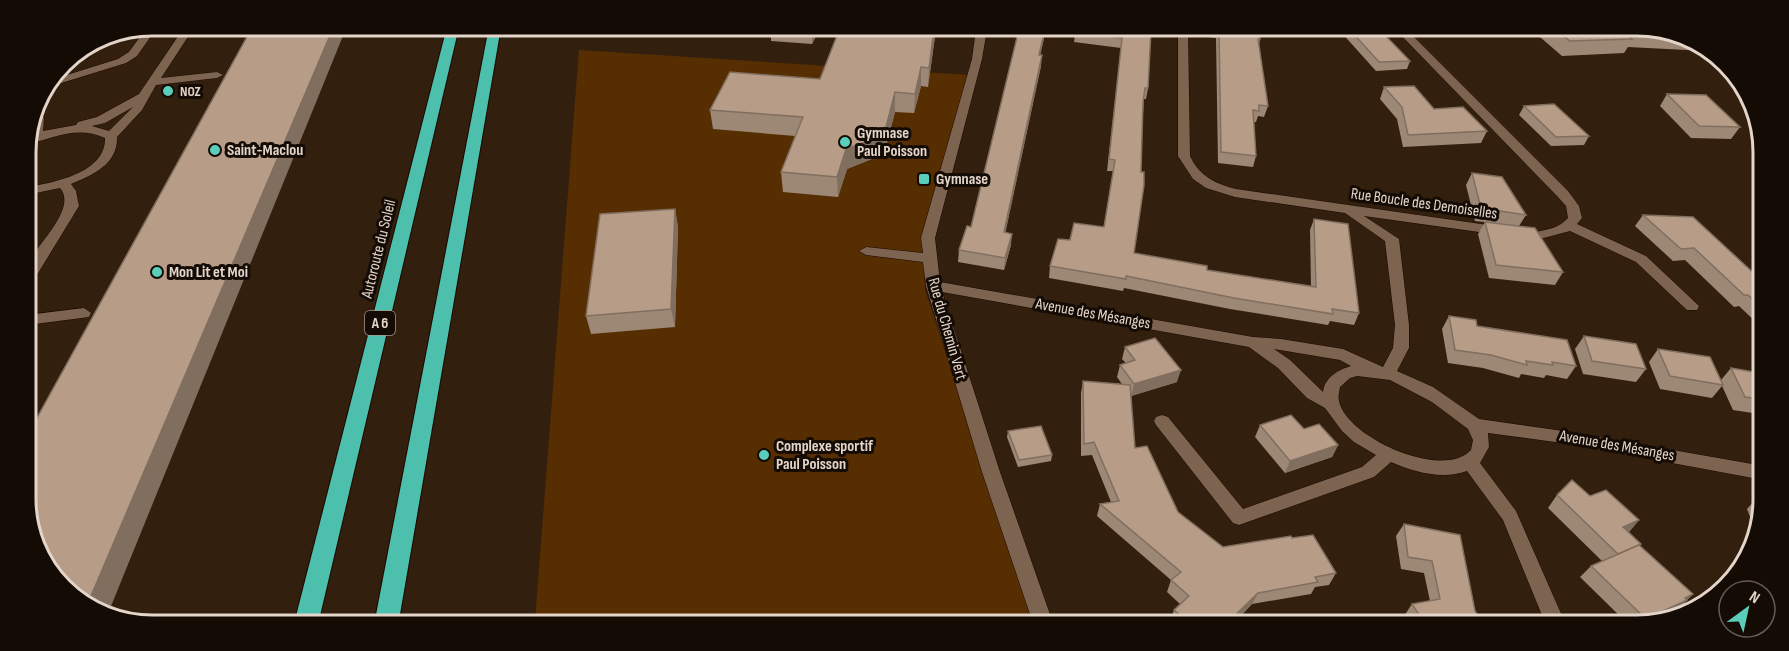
<svg xmlns="http://www.w3.org/2000/svg" width="1789" height="651" font-family="'Sofia Sans Condensed',sans-serif">
	<style>
		.green { fill: #562e02 }
		.lines { fill: none; stroke-linecap: round; stroke-linejoin: round }
		.minor-casing { stroke: #1a0800; stroke-width: 1 }
		.highway-casing { stroke: #1a0800; stroke-width: 2 }
		.minor { fill: #7c6451; fill-rule: evenodd }
		.highway { fill: #4cc0ad; fill-rule: evenodd }
		.wall { fill: #9d8775 }
		.shaded-wall { fill: #806e5f }
		.building { fill: #b79d88; stroke: #806e5f; stroke-width: 1.5 }
		.poi-dot { fill: #5bcebb; stroke: #140b05; stroke-width: 2 }
		.labels { text-anchor: middle; dominant-baseline: central; stroke-width: 6; stroke-linejoin: round; paint-order: stroke }
		.far-poi-label { font-size: 14px; font-weight: bold; fill: #e3d5ca; stroke: #140b05; text-anchor: start }
		.shield { fill: #140b05; stroke: #a5988f; stroke-width: 1.5 }
		.shield-label { font-size: 15px; font-weight: bold; fill: #e3d5ca }
		.poi-label { font-size: 16px; font-weight: bold; fill: #e3d5ca; stroke: #140b05; text-anchor: start }
		.street-label { font-size: 16px; fill: #e3d5ca; stroke: #140b05 }
		.rim { fill: none; stroke: #e3d5ca; stroke-width: 3 }
	</style>
	<rect width="100%" height="100%" fill="#331f0d"/>
	<polygon class="green" points="579,50 970,75 924,239 925,290 1037,623 535,621"/>
	<g class="lines">
		<g class="minor-casing">
			<g id="minor">
				<polygon points="148,26 158,26 137,56 126,63 45,88 51,80 118,59 129,52"/>
				<path d="M185,26h10l-34,52 56,-6 6,3 -6,3 -61,7 -14,25 -25,27c1,27 -24,38 -46,47l5,7 3,15 -47,77 -5,2c0,-5 -1,-10 -1,-15 5,-22 53,-60 34,-82l-34,7v-8c27,-4 80,-14 79,-49 -28,-13 -52,0 -79,7l2,-9 3,-1 4,-26 9,9 -1,13 33,-6 2,-3 19,-5 42,-23zM133,107l-24,24 -17,-5 13,-3z"/>
				<path d="M916,29h71l-5,30 -47,179 5,44 313,55 28,2 62,10 40,18 10,-19 2,-23 -10,-84 -40,-28 -110,-16 -29,-9 -13,-9 -15,-23v-126h10l2,126c9,20 26,28 46,33l300,43c13,-3 23,-4 32,-14l-2,-12 -8,-9 -161,-166h11l160,160 11,15 3,12 -5,6 69,32 53,50 -2,4h-10l-51,-48 -66,-31 -34,9 -172,-24 35,23 10,86v23l-12,23 36,16 46,32 91,13 188,33v14l-188,-35 -82,-11 1,14 -9,16 36,48 50,114h-20l-43,-105 -36,-49c-25,9 -53,1 -76,-9l-17,15 -135,48 -6,-2 -77,-98 -2,-4 2,-4 6,-2 6,2 75,92 119,-42 14,-12 -22,-13 -12,-11 -17,-23 -18,-10 -29,-30 -29,-21 -307,-55 58,180 53,151h-20l-51,-151 -56,-186 -3,-24 -57,-7 -7,-4 7,-4 57,6 -2,-15 51,-179 3,-22 -54,-5zM1274,349l66,11 11,6c-13,4 -26,11 -28,26l-33,-32zM1357,376l33,4 42,22 36,27 5,11 -2,10c-28,31 -125,-13 -132,-49 -1,-4 0,-9 1,-14l10,-9z"/>
				<polygon points="84,308 91,313 89,317 27,325 27,315"/>
			</g>
		</g>
		<g class="highway-casing">
			<g id="highway">
				<polygon points="447,27 459,27 319,620 295,620"/>
				<polygon points="489,27 501,27 399,620 375,620"/>
			</g>
		</g>
		<use href="#minor" class="minor"/>
		<use href="#highway" class="highway"/>
	</g>
	<g class="wall">
		<polygon points="772,28 820,28 812,44 771,41 771,32"/>
		<polygon points="840,28 936,29 928,87 921,86 914,113 895,112 884,154 847,169 838,197 783,192 781,172 795,136 713,129 710,110 820,79"/>
		<polygon points="1019,29 1046,29 1040,55 1041,66 1005,233 1011,245 1004,270 958,262 959,250 971,227"/>
		<polygon points="1076,29 1151,30 1148,88 1146,99 1144,99 1134,253 1207,270 1311,286 1310,230 1314,219 1359,313 1354,325 1330,321 1328,325 1230,309 1124,288 1123,291 1049,278 1050,266 1070,240 1104,227 1113,171 1107,171 1121,48 1074,42"/>
		<polygon points="1208,30 1260,30 1260,39 1259,46 1268,106 1264,117 1258,116 1256,122 1254,122 1256,156 1253,167 1218,163 1216,38 1208,37"/>
		<polygon points="1340,31 1381,31 1410,61 1407,69 1376,71"/>
		<polygon points="1533,31 1677,32 1706,51 1628,47 1624,53 1562,56"/>
		<polygon points="1384,87 1487,131 1481,143 1403,147 1397,119 1380,99"/>
		<polygon points="1667,94 1740,127 1731,139 1691,138 1660,106"/>
		<polygon points="1524,106 1589,136 1584,145 1551,146 1519,115"/>
		<polygon points="1472,173 1526,215 1519,226 1563,272 1555,285 1489,278 1478,234 1485,222 1475,221 1466,185"/>
		<polygon points="675,209 678,227 675,327 591,334 586,316"/>
		<polygon points="1643,215 1760,279 1760,326 1739,306 1734,307 1685,260 1673,261 1635,226"/>
		<polygon points="1449,316 1477,326 1576,366 1567,379 1546,375 1544,378 1521,374 1519,378 1483,368 1448,363 1442,329"/>
		<polygon points="1584,336 1646,369 1636,382 1583,374 1575,349"/>
		<polygon points="1125,347 1177,382 1131,396 1135,448 1178,512 1223,547 1292,538 1336,573 1329,585 1315,587 1311,594 1252,604 1233,624 1172,623 1170,621 1174,610 1180,604 1167,592 1171,580 1097,516 1100,504 1111,502 1092,455 1081,456 1081,393 1083,381 1122,384 1117,377 1120,365 1126,363 1122,359"/>
		<polygon points="1658,349 1721,380 1731,368 1759,373 1759,414 1733,410 1722,386 1712,398 1660,389 1649,362"/>
		<polygon points="1260,425 1304,429 1338,445 1332,457 1285,473 1255,437"/>
		<polygon points="1008,431 1052,455 1051,461 1018,467 1007,437"/>
		<polygon points="1557,495 1590,496 1639,520 1629,532 1640,546 1693,594 1675,612 1645,625 1629,625 1580,577 1591,566 1602,561 1548,508"/>
		<polygon points="1757,498 1757,535 1747,509"/>
		<polygon points="1404,524 1475,611 1484,625 1410,624 1404,616 1412,604 1430,601 1424,573 1401,569 1396,536"/>
	</g>
	<g class="shaded-wall">
		<polygon points="334,26 347,26 107,616 88,603"/>
		<polygon points="815,28 820,28 812,44 812,35"/>
		<polygon points="934,29 936,29 935,36 928,87 929,68"/>
		<polygon points="1045,29 1046,29 1038,66 1039,55"/>
		<polygon points="1042,55 1041,66 1003,244 1004,232"/>
		<polygon points="921,67 921,86 914,113 915,94"/>
		<polygon points="895,92 895,112 884,154 847,169 838,197 837,177 846,149"/>
		<polygon points="675,209 678,227 675,327 671,309"/>
		<polygon points="1012,234 1011,245 1004,270 1005,258"/>
		<polygon points="1181,370 1177,382 1131,396 1134,384"/>
		<polygon points="1338,445 1332,457 1285,473 1290,461"/>
		<polygon points="1639,520 1629,532 1623,527"/>
		<polygon points="1258,593 1252,604 1233,624 1226,624"/>
		<polygon points="1693,594 1675,612 1645,625 1639,625 1646,619"/>
	</g>
	<g class="building">
		<polygon points="253,26 334,26 88,603 57,583 28,524 27,436"/>
		<polygon points="772,28 815,28 812,35 771,32"/>
		<polygon points="840,28 934,29 929,68 921,67 915,94 895,92 884,135 846,149 837,177 781,172 803,117 710,110 730,72 820,79"/>
		<polygon points="1019,29 1045,29 1039,55 1042,55 1004,232 1012,234 1005,258 959,250 967,226 971,227"/>
		<polygon points="1076,29 1151,30 1148,88 1145,88 1143,102 1141,172 1144,172 1144,185 1134,253 1207,266 1207,270 1316,287 1314,219 1348,224 1359,313 1332,309 1333,314 1234,298 1126,276 1126,279 1050,266 1058,239 1070,240 1074,223 1104,227 1115,160 1109,159 1122,38 1076,31"/>
		<polygon points="1219,30 1260,30 1260,39 1258,39 1268,106 1259,105 1259,111 1253,110 1256,156 1221,152"/>
		<polygon points="1351,31 1381,31 1410,61 1379,62"/>
		<polygon points="1558,32 1623,32 1632,39 1570,41"/>
		<polygon points="1631,32 1677,32 1681,35"/>
		<polygon points="1414,86 1434,109 1463,107 1487,131 1408,135 1402,107 1384,87"/>
		<polygon points="1667,94 1706,95 1740,127 1699,126"/>
		<polygon points="1554,104 1589,136 1556,137 1524,106"/>
		<polygon points="1472,173 1502,177 1526,215 1481,208"/>
		<polygon points="675,209 671,309 586,316 600,214"/>
		<polygon points="1643,215 1693,217 1760,279 1760,306 1748,295 1744,295 1694,248 1681,249"/>
		<polygon points="1485,222 1535,228 1563,272 1496,265"/>
		<polygon points="1449,316 1476,320 1477,326 1567,340 1576,366 1552,362 1553,365 1526,361 1527,365 1491,355 1455,350"/>
		<polygon points="1584,336 1636,344 1646,369 1592,361"/>
		<polygon points="1155,338 1181,370 1134,384 1120,365 1135,360 1125,347"/>
		<polygon points="1658,349 1710,357 1723,385 1670,376"/>
		<polygon points="1731,368 1759,373 1759,399 1745,397"/>
		<polygon points="1083,381 1130,385 1135,448 1147,446 1178,512 1223,547 1291,536 1292,538 1313,535 1336,573 1315,577 1318,582 1258,593 1226,624 1189,623 1174,610 1189,596 1171,580 1181,572 1100,504 1119,501 1094,442 1084,444"/>
		<polygon points="1291,415 1304,429 1319,424 1338,445 1290,461 1260,425"/>
		<polygon points="1041,426 1052,455 1019,460 1008,431"/>
		<polygon points="1572,480 1590,496 1606,490 1639,520 1623,527 1641,544 1618,554 1557,495"/>
		<polygon points="1404,524 1460,535 1475,611 1484,625 1425,624 1412,604 1440,599 1432,561 1408,557"/>
		<polygon points="1639,545 1693,594 1685,598 1687,600 1646,619 1591,566"/>
	</g>
	<g class="poi-dot">
		<circle cx="168" cy="91" r="6"/>
		<circle cx="845" cy="142" r="6"/>
		<circle cx="215" cy="150" r="6"/>
		<rect x="918" y="173" width="12" height="12" rx="3"/>
		<circle cx="157" cy="272" r="6"/>
		<circle cx="764" cy="455" r="6"/>
	</g>
	<g class="labels">
		<g class="far-poi-label">
			<text x="180" y="91">NOZ</text>
		</g>
		<rect class="shield" x="365" y="311" width="30" height="24" rx="4.5"/>
		<g class="shield-label">
			<text x="380" y="323">A 6</text>
		</g>
		<g class="poi-label">
			<text x="857" y="133">Gymnase<tspan x="857" dy="18">Paul Poisson</tspan></text>
			<text x="227" y="150">Saint-Maclou</text>
			<text x="936" y="179">Gymnase</text>
			<text x="169" y="272">Mon Lit et Moi</text>
			<text x="776" y="446">Complexe sportif<tspan x="776" dy="18">Paul Poisson</tspan></text>
		</g>
		<g class="street-label">
			<text transform="translate(1424 204) rotate(8)">Rue Boucle des Demoiselles</text>
			<text transform="translate(379 249) rotate(-76)">Autoroute du Soleil</text>
			<text transform="translate(1093 314) rotate(10)">Avenue des Mésanges</text>
			<text transform="translate(947 329) rotate(74)">Rue du Chemin Vert</text>
			<text transform="translate(1617 446) rotate(10)">Avenue des Mésanges</text>
		</g>
	</g>
	<path d="M0 0H1789V651H0ZM152 36H1637A116 116 0 0 1 1753 152V499A116 116 0 0 1 1637 615H152A116 116 0 0 1 36 499V152A116 116 0 0 1 152 36Z" fill="#140b05" fill-rule="evenodd"/>
	<path class="rim" d="M152 36H1637A116 116 0 0 1 1753 152V499A116 116 0 0 1 1637 615H152A116 116 0 0 1 36 499V152A116 116 0 0 1 152 36Z"/>
	<g transform="translate(1747 609) rotate(33)"><circle r="28" fill="#140b05" stroke="#675c54" stroke-width="1.5"/>
	<path d="M0-4.5L10 22L0 15L-10 22Z" fill="#5bcebb"/>
	<text y="-9" font-size="16" font-weight="bold" text-anchor="middle" fill="#e3d5ca">N</text>
	</g>
</svg>
